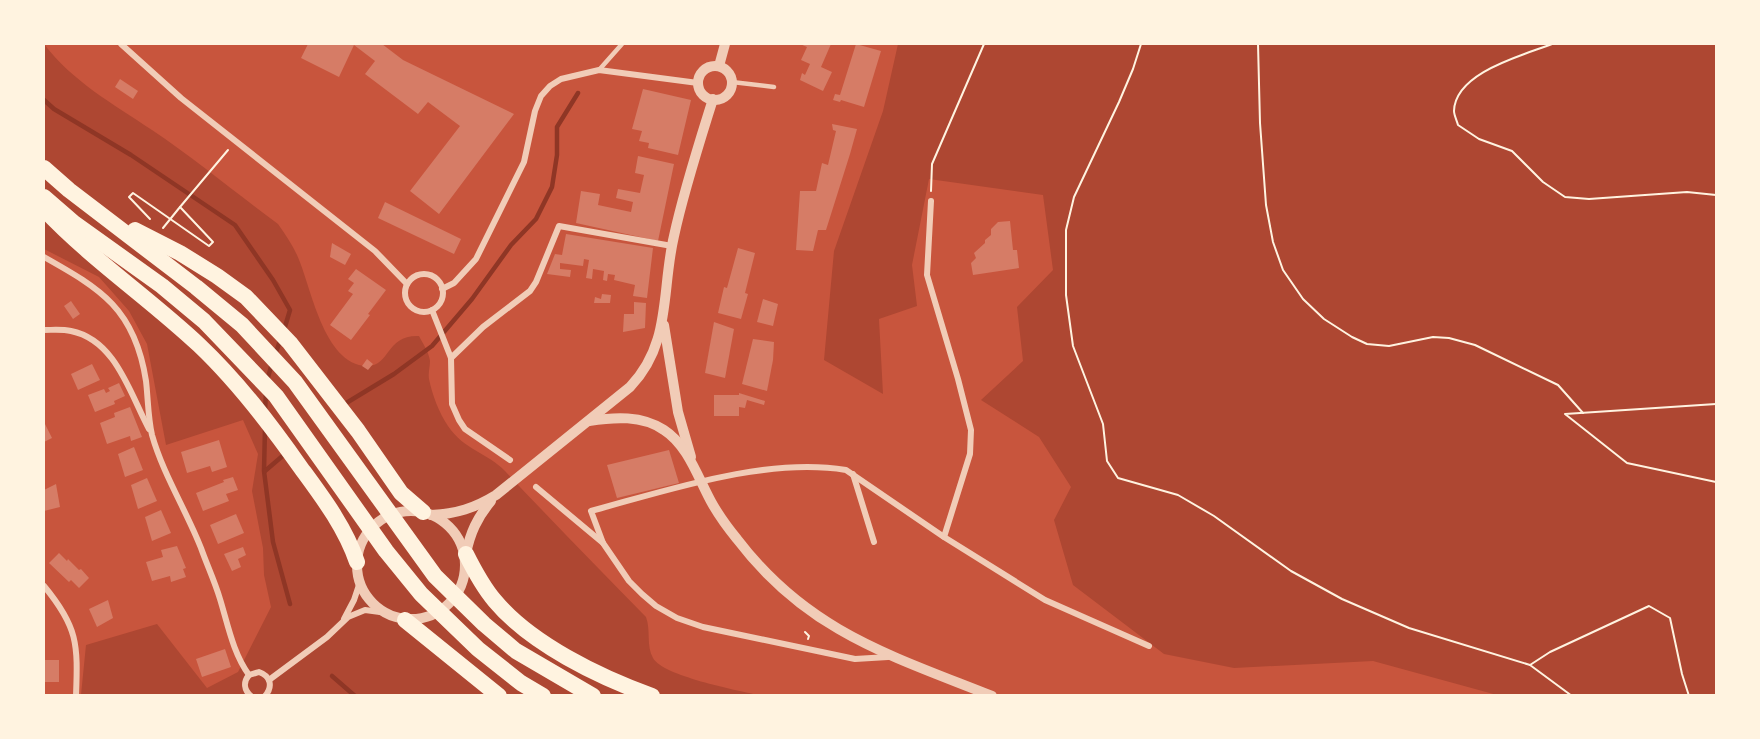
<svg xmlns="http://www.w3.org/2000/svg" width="1760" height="739" font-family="Inter,sans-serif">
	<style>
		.green { fill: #ae4732 }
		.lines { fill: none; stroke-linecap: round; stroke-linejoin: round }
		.stream { stroke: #8f3625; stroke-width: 4.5 }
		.building { fill: #d67c66 }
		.path { stroke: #fff3e0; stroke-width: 2 }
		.service { stroke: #f1ccb7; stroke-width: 4.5 }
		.minor { stroke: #f1ccb7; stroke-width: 6 }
		.tertiary { stroke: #f1ccb7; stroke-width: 10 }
		.motorway { stroke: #fff3e0; stroke-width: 16 }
	</style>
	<rect width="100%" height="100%" fill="#c8553d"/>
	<g class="green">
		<path d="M44,44c28,37 69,60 108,86 43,29 84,63 126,94 7,10 14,20 19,31 14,30 26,110 70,111 24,0 18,-31 52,-30 4,8 10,16 11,25 0,6 -2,12 -1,18 3,15 10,34 19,47 16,24 40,27 57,45 46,49 94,98 141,146 5,13 0,29 7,41 10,18 83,32 105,37h-677l5,-50 71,-21 50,64 31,-16 33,-65 -7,-32 -1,-27 -11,-57 6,-37 -15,-34 -77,25 -19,-101 -18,-33 -30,-34 -55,-28z"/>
		<polygon points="898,44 1716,44 1716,695 1497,695 1373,661 1234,668 1164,654 1073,585 1054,520 1071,487 1039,437 981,400 1023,361 1017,307 1053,270 1043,195 929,179 912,265 917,306 879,319 883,394 824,360 834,251 883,111"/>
	</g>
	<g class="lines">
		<g class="stream">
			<polyline points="44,100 54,109 131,155 235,225 273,280 290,310 284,330"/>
			<polyline points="275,355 281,338"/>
			<polyline points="267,381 272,363"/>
			<polyline points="343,405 394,374 432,346 472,299 511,245 536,219 552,187 557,155 557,127 578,93"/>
			<polyline points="265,411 266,392"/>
			<polyline points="265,428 264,471 273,542 290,604"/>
			<polyline points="265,471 286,453"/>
			<polyline points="332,676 355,696"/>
		</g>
	</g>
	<g class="building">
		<polygon points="308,44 382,44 403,60 514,114 439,214 410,191 460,126 428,102 418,114 365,74 375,61 354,45 339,77 301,58"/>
		<polygon points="800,44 831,44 821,67 832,72 823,91 800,80 802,73 805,75 810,64 801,60 807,47"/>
		<polygon points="856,44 881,51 864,107 841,100 840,102 833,100 835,94 840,95"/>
		<polygon points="120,79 138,91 133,99 115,87"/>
		<polygon points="643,89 691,100 678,155 648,148 649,143 639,141 642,131 632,129"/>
		<polygon points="832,124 857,129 850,154 826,230 818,230 813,251 796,250 800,191 816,191 822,163 828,165 836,131 833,130"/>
		<polygon points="638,156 674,164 658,241 576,223 581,191 600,194 598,205 631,212 633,202 616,198 618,189 640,193 644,175 635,173"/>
		<polygon points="385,202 461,239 454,254 378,218"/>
		<polygon points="1010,221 1013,250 1017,250 1019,268 973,275 971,263 976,258 974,253 985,243 985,240 991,235 991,229 998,222"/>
		<polygon points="566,234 653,248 647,298 633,296 635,285 614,280 615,275 608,274 607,281 603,280 604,271 593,269 592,279 586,278 589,260 584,259 583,266 560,263 560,269 571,270 570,277 547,274 555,254 562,255"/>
		<polygon points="332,243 351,254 345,265 330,257"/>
		<polygon points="738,248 755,253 745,293 748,294 741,319 718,313 724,287 727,288"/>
		<polygon points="356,269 386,290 368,314 370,315 351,340 330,325 353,294 348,291 354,283 348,279"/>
		<polygon points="602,294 611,295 610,303 594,303 595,297 601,299"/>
		<polygon points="763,299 778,304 773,326 757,322"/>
		<polygon points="71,301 80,314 73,319 64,306"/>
		<polygon points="634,302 646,303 645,328 623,332 624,314 634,314"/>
		<polygon points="714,322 734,329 725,378 705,373"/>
		<polygon points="753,339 774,342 773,360 767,391 742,384"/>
		<polygon points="367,359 373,364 368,370 362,366"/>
		<polygon points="92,364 100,380 78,390 71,374"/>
		<polygon points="119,383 125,396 114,401 115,404 95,412 88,395 104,389 106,393 110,391 108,388"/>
		<polygon points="739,393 765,401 764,405 747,400 745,408 739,407 739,416 714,416 714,395 739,395"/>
		<polygon points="130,407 142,437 131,441 130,436 107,444 100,423 115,417 114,413"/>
		<polygon points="45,424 52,438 44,442 44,425"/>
		<polygon points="219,440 227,467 212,472 210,466 187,473 181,452"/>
		<polygon points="134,447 143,470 125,477 118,454"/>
		<polygon points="669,450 679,483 617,498 607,465"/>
		<polygon points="233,477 238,490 226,494 229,501 203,511 196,493 224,482 223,480"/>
		<polygon points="147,478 157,501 138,509 131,485"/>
		<polygon points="56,484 60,507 44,511 44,490"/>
		<polygon points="161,510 171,533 152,541 145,517"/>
		<polygon points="236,514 244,533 218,544 210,525"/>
		<polygon points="177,546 186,568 183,569 186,577 171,582 170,576 152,581 146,562 163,557 161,550"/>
		<polygon points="243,547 246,555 238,559 241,567 232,571 224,554"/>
		<polygon points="59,553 67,561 68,559 79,570 81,569 89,578 79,588 71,580 69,582 49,563"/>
		<polygon points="108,600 113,618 97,627 89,609"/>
		<polygon points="225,649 231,667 202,677 196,659"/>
		<rect x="44" y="660" width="15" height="22"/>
	</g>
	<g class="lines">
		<g class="path">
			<polyline points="1141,44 1133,69 1119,102 1074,197 1066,230 1066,295 1073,346 1103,424 1107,461 1118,478 1178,495 1214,516 1291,571 1342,599 1409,628 1530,665"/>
			<polyline points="1258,44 1260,123 1266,205 1273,242 1283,270 1303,299 1324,319 1352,337 1367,344 1389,346 1433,337 1449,338 1475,345 1558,385 1583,413"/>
			<path d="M1552,44c-28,11 -97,28 -98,67 0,4 3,10 4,14l21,14 33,12 31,31 22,15 24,2 98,-7 29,3"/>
			<polyline points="931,191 932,164 984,44"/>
			<polyline points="150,219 129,197 133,193 209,246 213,242 180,207 228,150"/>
			<polyline points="163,228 180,207"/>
			<polyline points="1716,404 1565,414 1627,463 1716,482"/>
			<polyline points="805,632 809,636 808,639"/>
			<polyline points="1572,696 1530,665 1550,652 1649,606 1670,618 1682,674 1689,696"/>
		</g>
		<g class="service">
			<polyline points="599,70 622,44"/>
			<polyline points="732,82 774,87"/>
		</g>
		<g class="minor">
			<polyline points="121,44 181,98 375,251 407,284"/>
			<polyline points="931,201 927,275 958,379 971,430 970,454 944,537"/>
			<path d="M44,257c57,32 91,52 102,124 2,17 2,37 6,54 11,39 34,75 49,113 6,17 14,34 19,51 8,26 13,54 29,76"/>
			<circle cx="424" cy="293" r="19"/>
			<polyline points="442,289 454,283 476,259 524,162 535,111 541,96 550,86 561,79 599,70 698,83"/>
			<polyline points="432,310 451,358 452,404 459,420 465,429 510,460"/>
			<path d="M44,330c9,0 18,-1 27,1 45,9 59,63 78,98"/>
			<polyline points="451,358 483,327 530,291 536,282 559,226 672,246"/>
			<polyline points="853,474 874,542"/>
			<polyline points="536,487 603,543 629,581 642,594 656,606 677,618 703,627 855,659 888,657"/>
			<path d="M603,543l-12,-32c78,-21 174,-54 255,-41l98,67 101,63 104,46"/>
			<path d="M44,586c34,41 34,58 32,110"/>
			<polyline points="344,619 354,600 359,585"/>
			<polyline points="269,680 327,637 348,617 365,610 380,612"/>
			<path d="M251,696c-7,-6 -8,-14 -2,-21l10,-3c12,4 14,15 6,24"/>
		</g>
		<g class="tertiary">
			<polyline points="719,66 725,44"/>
			<circle cx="715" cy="83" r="17"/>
			<polyline points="664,325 678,412 691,457"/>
			<path d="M589,421c25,-4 53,-6 75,9 25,16 35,51 49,75 7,12 15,23 24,34 70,92 152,116 255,157"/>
			<circle cx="411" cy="565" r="54"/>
			<path d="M431,515c25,-1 44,-7 65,-20l134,-108c42,-44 31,-96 44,-151 10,-46 25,-92 39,-137"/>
			<path d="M466,554c4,-21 11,-36 25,-53"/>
		</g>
		<g class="motorway">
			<polyline points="44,168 69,190 196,287 242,325 295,382 435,576 484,624 516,651 593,696"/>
			<polyline points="44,197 74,223 162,286 204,321 276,396 386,551 421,594 478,649 521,683 543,696"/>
			<path d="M44,209c47,50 105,89 155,136 39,37 71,79 102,123 22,30 44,59 56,94"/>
			<polyline points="135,230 180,253 217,276 246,297 290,343 358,431 401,493 423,512"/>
			<path d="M466,554c8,16 17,33 29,47 36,43 104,76 157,95"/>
			<polyline points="405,620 499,696"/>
		</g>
	</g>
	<rect width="1760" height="739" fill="none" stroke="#fff3e0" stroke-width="90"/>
</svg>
